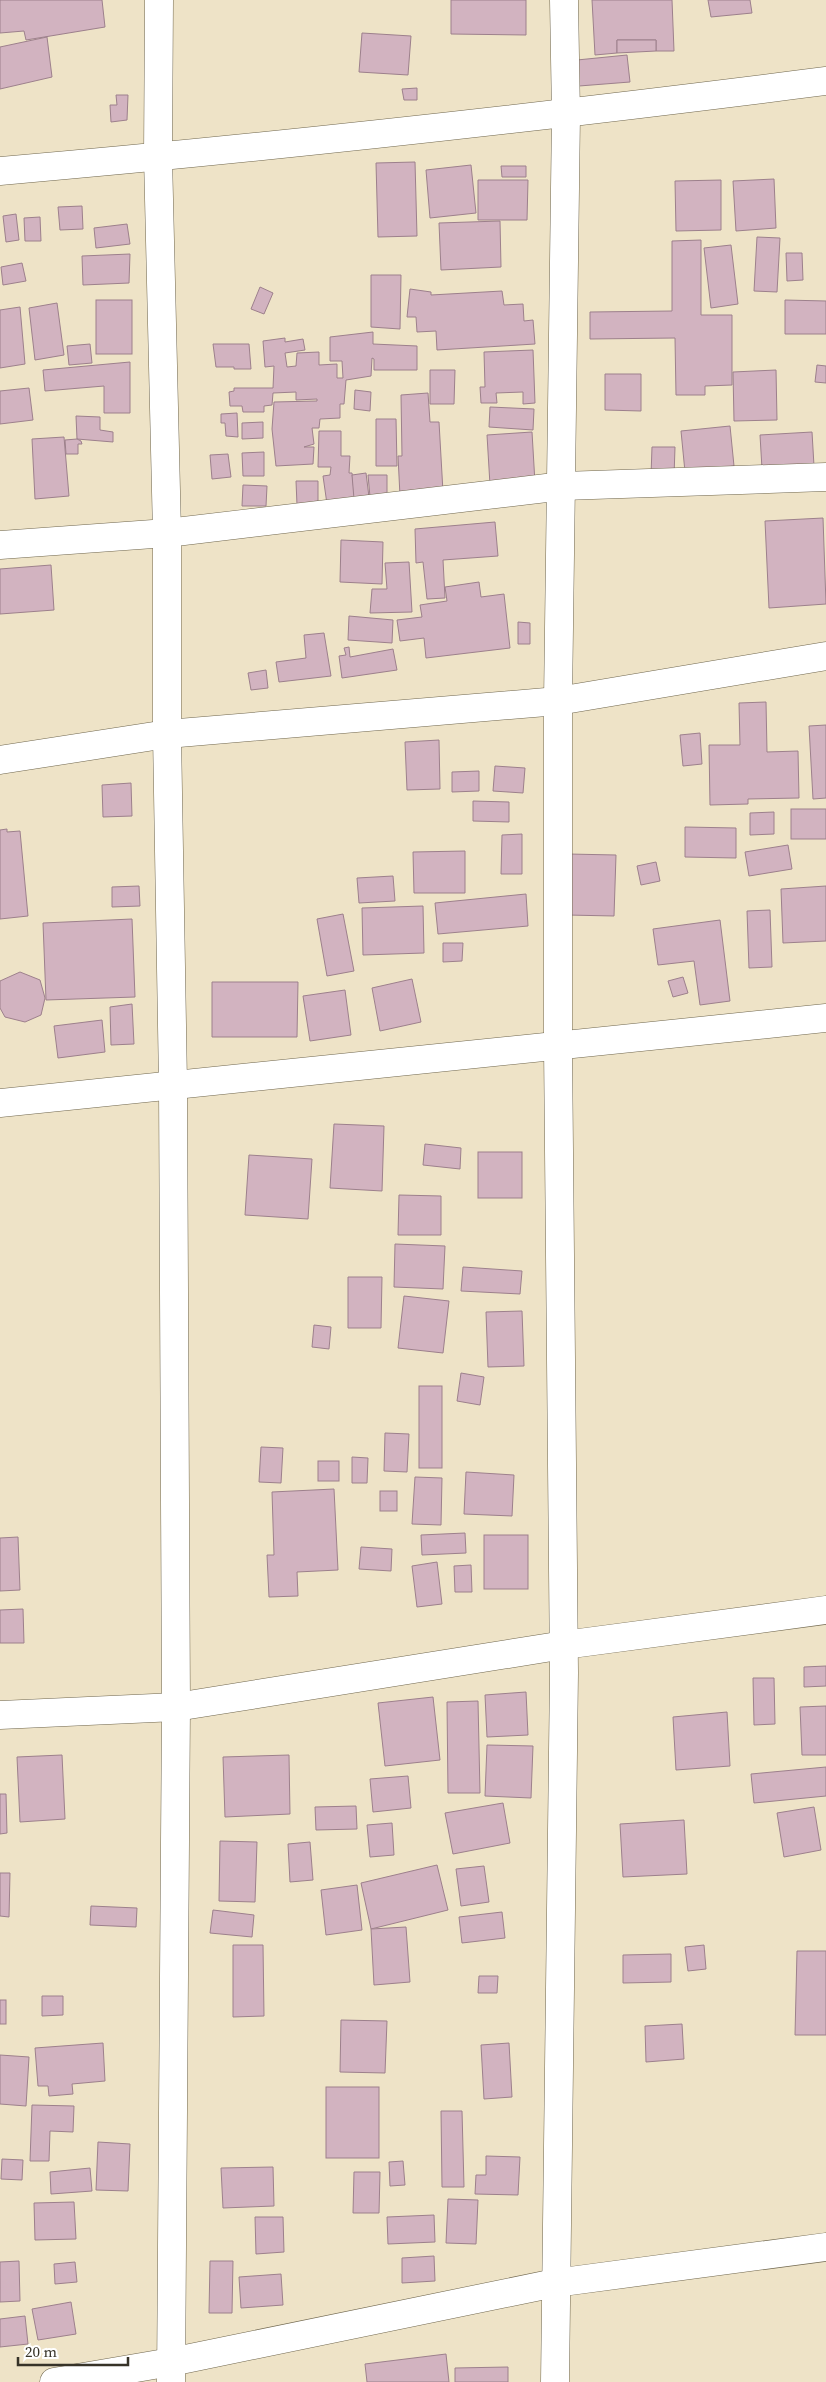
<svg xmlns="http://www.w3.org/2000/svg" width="826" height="2382" font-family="'Source Serif 4',serif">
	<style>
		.building { fill: #d2b3c0; stroke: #9d808c }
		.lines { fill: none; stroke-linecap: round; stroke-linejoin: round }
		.street-casing { stroke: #70674e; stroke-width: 29 }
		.street { stroke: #fff; stroke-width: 28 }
	</style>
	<rect width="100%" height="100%" fill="#eee3c7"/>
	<g class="building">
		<polygon points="0,0 102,0 105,27 26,40 24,31 0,33"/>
		<polygon points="451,0 526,0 526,35 451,34"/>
		<polygon points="592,0 672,0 674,51 656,51 656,40 617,40 617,53 595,55"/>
		<polygon points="708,0 750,0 752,13 711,17"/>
		<polygon points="362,33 411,36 408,75 359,72"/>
		<polygon points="47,37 52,77 0,89 0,47"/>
		<polygon points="617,40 656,40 656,51 617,53"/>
		<polygon points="627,55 630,82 579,86 577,60"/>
		<polygon points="417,88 417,100 404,100 402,89"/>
		<polygon points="116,95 128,95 127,120 111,122 110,105 117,105"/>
		<polygon points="415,162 417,236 378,237 376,163"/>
		<polygon points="471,165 476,213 430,218 426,170"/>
		<polygon points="501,166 526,166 526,177 502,177"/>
		<polygon points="774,179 776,228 736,231 733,181"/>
		<polygon points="478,180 528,180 527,220 478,220"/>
		<polygon points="721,180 721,230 676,231 675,181"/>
		<polygon points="82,206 83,229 60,230 58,207"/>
		<polygon points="16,214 19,240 6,242 3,216"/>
		<polygon points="40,217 41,241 25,241 24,218"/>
		<polygon points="500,221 501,267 441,270 439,223"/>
		<polygon points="127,224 130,244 96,248 94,228"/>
		<polygon points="757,237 780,238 777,292 754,291"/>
		<polygon points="701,240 701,315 732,315 732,385 705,386 705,395 676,395 675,338 590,339 590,312 672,311 672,241"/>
		<polygon points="731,245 738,304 711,308 704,248"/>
		<polygon points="786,253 802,253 803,280 787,281"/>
		<polygon points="130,254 129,283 83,285 82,256"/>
		<polygon points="22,263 26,281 3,285 1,267"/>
		<polygon points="371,275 401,275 400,329 371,327"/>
		<polygon points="260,287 273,293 264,314 251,309"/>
		<polygon points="410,289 431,292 431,295 502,291 504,305 523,304 524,321 533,320 535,344 437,350 436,331 417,332 416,317 407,317"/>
		<rect x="96" y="300" width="36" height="54"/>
		<polygon points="785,300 826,301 826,334 785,334"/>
		<polygon points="57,303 64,355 35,360 29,308"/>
		<polygon points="20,307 25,364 0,368 0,310"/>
		<polygon points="373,332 373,344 417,346 417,370 374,370 374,359 372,358 371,376 346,380 344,404 340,404 340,418 320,419 319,428 312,428 314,444 304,447 314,447 313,464 276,466 272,429 274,402 317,401 317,399 296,400 296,392 273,393 272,405 264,406 264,412 243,412 242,406 230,406 229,392 234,391 234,388 273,388 274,366 265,367 263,341 285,338 285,342 303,339 305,350 285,353 287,367 296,366 297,353 319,352 319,365 337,364 337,378 343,378 342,361 330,361 330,337"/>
		<polygon points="90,344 92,363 69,365 67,346"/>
		<polygon points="213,344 249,344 251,369 234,369 234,367 216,367"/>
		<polygon points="533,350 535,403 523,404 523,392 496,393 497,403 481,403 480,387 485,387 484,352"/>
		<polygon points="130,362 130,413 104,413 104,386 45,391 43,370"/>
		<polygon points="817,365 826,366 826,383 815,382"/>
		<polygon points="430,370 455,370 454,404 430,404"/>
		<polygon points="776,370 777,420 734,421 733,372"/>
		<polygon points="605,374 641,374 641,411 605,410"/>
		<polygon points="29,388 33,420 0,424 0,391"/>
		<polygon points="355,390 371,392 370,411 354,409"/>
		<polygon points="428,393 430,422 439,422 443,492 400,496 398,456 402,456 401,395"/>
		<polygon points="490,407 534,409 533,430 489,427"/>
		<polygon points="237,413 238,437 226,436 225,423 221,423 221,414"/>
		<polygon points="76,416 100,417 100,430 113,432 113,442 77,439"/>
		<polygon points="376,419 396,419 397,466 376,466"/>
		<polygon points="263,422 263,438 242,439 242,423"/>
		<polygon points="730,426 734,466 685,472 681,431"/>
		<polygon points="319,431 341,431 341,456 350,456 349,473 352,473 355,500 327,504 323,476 330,475 331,467 318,467"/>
		<polygon points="532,432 535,483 490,485 487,435"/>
		<polygon points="812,432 814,466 762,469 760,435"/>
		<polygon points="64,437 69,496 35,499 32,439"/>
		<polygon points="77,439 81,441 82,444 78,444 78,454 66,454 65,440"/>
		<polygon points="652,447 675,447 674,477 651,476"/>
		<polygon points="264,452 264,476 243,476 242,453"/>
		<polygon points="228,454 231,477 212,479 210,455"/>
		<polygon points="366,473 369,497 354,499 352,475"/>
		<polygon points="368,475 387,475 387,495 370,497"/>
		<polygon points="296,481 318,481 318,502 297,505"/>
		<polygon points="243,485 267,486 266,506 242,506"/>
		<polygon points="823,518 826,604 769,608 765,521"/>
		<polygon points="495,522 498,556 443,560 445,598 427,599 423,562 416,563 415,529"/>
		<polygon points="341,540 383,542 382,584 340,582"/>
		<polygon points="409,562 412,612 370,613 372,589 387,589 385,563"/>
		<polygon points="51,565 54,610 0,614 0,569"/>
		<polygon points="479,582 481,597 504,594 510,648 426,658 424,638 400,641 397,620 422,617 420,605 447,601 445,587"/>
		<polygon points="349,616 393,620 392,643 348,640"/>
		<polygon points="518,622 530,623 530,644 518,644"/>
		<polygon points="324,633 331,676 279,682 276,662 306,658 304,635"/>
		<polygon points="349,647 350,657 393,649 397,670 342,678 339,656 346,655 344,648"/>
		<polygon points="266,670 268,688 251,690 248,673"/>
		<polygon points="766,702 767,752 798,751 799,798 748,799 748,804 710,805 709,745 740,745 739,703"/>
		<polygon points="826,725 826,798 813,799 809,726"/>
		<polygon points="700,733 702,764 683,766 680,735"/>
		<polygon points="439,740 440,789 407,790 405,742"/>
		<polygon points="495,766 525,768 523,793 493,791"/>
		<polygon points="479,771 479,791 452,792 452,772"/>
		<polygon points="131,783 132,816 103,817 102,785"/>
		<polygon points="473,801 509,802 509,822 473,821"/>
		<rect x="791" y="809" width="35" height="30"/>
		<polygon points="774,812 774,834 750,835 750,813"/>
		<polygon points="685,827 736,828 736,858 685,857"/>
		<polygon points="7,829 7,832 20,831 28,916 0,919 0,830"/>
		<polygon points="522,834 522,874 501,874 502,835"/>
		<polygon points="788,845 792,869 749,876 745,852"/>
		<polygon points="465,851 465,893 414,893 413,852"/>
		<polygon points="568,854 616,855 614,916 567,915"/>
		<polygon points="656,862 660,881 641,885 637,866"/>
		<polygon points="393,876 395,901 359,903 357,878"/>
		<polygon points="139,886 140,906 112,907 112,887"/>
		<polygon points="826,886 826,941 783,943 781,889"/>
		<polygon points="526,894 528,926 438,934 435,903"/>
		<polygon points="423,906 424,953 363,955 362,908"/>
		<polygon points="770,910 772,967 749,968 747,911"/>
		<polygon points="343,914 354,971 327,976 317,919"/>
		<polygon points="132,919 135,997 46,1000 43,923"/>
		<polygon points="720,920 730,1001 700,1005 694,961 658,965 653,929"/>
		<polygon points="443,943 463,943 462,961 443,962"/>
		<polygon points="20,972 40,980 45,998 41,1015 25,1022 5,1017 0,1008 0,981"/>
		<polygon points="683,977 688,993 673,997 668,981"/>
		<polygon points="412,979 421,1022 380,1031 372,988"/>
		<polygon points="212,982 298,982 297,1037 212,1037"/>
		<polygon points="345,990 351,1035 310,1041 303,996"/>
		<polygon points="132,1004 134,1044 111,1045 110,1007"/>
		<polygon points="102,1020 105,1052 58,1058 54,1026"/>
		<polygon points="334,1124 384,1126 382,1191 330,1188"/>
		<polygon points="425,1144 461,1148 460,1169 423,1165"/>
		<rect x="478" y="1152" width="44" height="46"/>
		<polygon points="249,1155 312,1159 308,1219 245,1215"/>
		<polygon points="399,1195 441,1196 441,1235 398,1235"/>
		<polygon points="395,1244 445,1246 443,1289 394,1287"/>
		<polygon points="463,1267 522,1271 520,1294 461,1291"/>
		<polygon points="348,1277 382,1277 381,1328 348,1328"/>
		<polygon points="404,1296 449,1301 443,1353 398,1348"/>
		<polygon points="522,1311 524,1366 488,1367 486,1312"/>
		<polygon points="314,1325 331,1327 329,1349 312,1347"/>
		<polygon points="461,1373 484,1377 480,1405 457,1401"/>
		<rect x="419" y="1386" width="23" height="82"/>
		<polygon points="385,1433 409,1434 407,1472 384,1471"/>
		<polygon points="261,1447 283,1448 281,1483 259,1482"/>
		<polygon points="352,1457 368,1458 367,1483 352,1483"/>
		<rect x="318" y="1461" width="21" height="20"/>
		<polygon points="466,1472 514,1475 512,1516 464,1514"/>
		<polygon points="415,1477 442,1478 441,1525 412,1524"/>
		<polygon points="334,1489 338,1570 297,1572 298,1596 269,1597 267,1555 274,1555 272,1492"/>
		<rect x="380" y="1491" width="17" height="20"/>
		<polygon points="465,1533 466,1553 422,1555 421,1535"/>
		<rect x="484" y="1535" width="44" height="54"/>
		<polygon points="18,1537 20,1590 0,1591 0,1538"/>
		<polygon points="361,1547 392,1549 391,1571 359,1569"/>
		<polygon points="437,1562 442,1604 417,1607 412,1566"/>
		<polygon points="471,1565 472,1592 455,1592 454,1566"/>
		<polygon points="23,1609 24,1643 0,1643 0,1610"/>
		<polygon points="826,1666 826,1686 804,1687 804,1667"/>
		<polygon points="753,1678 774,1678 775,1724 754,1725"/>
		<polygon points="526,1692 528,1735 487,1737 485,1695"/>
		<polygon points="433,1697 440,1760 385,1766 378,1703"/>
		<polygon points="478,1701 480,1793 448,1793 447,1702"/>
		<polygon points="826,1706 826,1755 802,1755 800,1707"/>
		<polygon points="727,1712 730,1766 676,1770 673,1717"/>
		<polygon points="487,1745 533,1746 531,1798 485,1796"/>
		<polygon points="62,1755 65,1819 20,1822 17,1757"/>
		<polygon points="289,1755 290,1814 225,1817 223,1757"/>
		<polygon points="826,1767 826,1796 754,1803 751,1774"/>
		<polygon points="408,1776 411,1808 373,1812 370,1779"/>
		<polygon points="0,1794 6,1794 7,1833 0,1834"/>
		<polygon points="503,1803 510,1843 453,1854 445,1813"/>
		<polygon points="356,1806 357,1829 316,1830 315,1807"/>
		<polygon points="814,1807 821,1850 784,1857 777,1813"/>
		<polygon points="684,1820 687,1874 623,1877 620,1824"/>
		<polygon points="392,1823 394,1855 370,1857 367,1825"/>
		<polygon points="220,1841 257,1842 255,1902 219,1901"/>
		<polygon points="310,1842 313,1880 290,1882 288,1844"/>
		<polygon points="437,1865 448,1910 371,1929 361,1883"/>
		<polygon points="484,1866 489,1902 461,1906 456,1869"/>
		<polygon points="0,1873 10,1873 9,1917 0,1916"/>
		<polygon points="357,1885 362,1930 326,1935 321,1890"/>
		<polygon points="91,1906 137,1908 136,1927 90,1925"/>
		<polygon points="213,1910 254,1915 252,1937 210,1933"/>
		<polygon points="502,1912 505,1938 462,1943 459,1917"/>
		<polygon points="406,1927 410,1982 374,1985 371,1929"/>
		<polygon points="233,1945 263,1945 264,2016 233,2017"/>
		<polygon points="704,1945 706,1969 688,1971 685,1947"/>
		<polygon points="797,1951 826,1951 826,2035 795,2035"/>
		<polygon points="671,1954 671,1982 623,1983 623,1955"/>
		<polygon points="479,1976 498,1976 497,1993 478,1993"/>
		<polygon points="42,1996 63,1996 63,2015 42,2016"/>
		<rect x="0" y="2000" width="6" height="24"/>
		<polygon points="341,2020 387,2021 385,2073 340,2072"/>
		<polygon points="682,2024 684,2059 646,2062 645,2026"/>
		<polygon points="103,2043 105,2081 72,2084 73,2094 49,2096 48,2086 38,2086 35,2048"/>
		<polygon points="509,2043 512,2097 484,2099 481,2045"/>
		<polygon points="0,2055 29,2057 26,2106 0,2104"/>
		<rect x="326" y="2087" width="53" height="71"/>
		<polygon points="32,2105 74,2106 73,2132 50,2131 49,2161 30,2161"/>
		<polygon points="441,2111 462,2111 464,2187 442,2187"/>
		<polygon points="98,2142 130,2144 128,2191 96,2190"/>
		<polygon points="486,2156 520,2157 518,2195 475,2194 476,2175 486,2175"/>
		<polygon points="2,2159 23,2160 22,2180 1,2179"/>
		<polygon points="403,2161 405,2185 390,2186 389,2162"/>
		<polygon points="273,2167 274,2206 223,2208 221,2168"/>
		<polygon points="90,2168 92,2191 51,2194 50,2172"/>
		<polygon points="354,2172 380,2172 379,2213 353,2213"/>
		<polygon points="448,2199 478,2200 476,2244 446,2243"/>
		<polygon points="74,2202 76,2239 35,2240 34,2203"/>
		<polygon points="434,2215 435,2242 388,2244 387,2217"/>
		<polygon points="255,2217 283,2217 284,2252 256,2254"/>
		<polygon points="434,2256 435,2281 402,2283 402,2258"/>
		<polygon points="19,2261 20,2301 0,2302 0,2262"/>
		<polygon points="210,2261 233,2261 232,2313 209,2313"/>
		<polygon points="75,2262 77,2282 55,2284 54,2264"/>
		<polygon points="281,2274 283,2305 241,2308 239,2277"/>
		<polygon points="71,2302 76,2334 38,2340 32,2309"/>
		<polygon points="25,2316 28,2344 0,2347 0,2319"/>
		<polygon points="446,2354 449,2382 367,2382 365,2364"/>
		<polygon points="508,2367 508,2382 455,2382 455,2368"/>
	</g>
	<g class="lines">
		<g class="street-casing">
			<g id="street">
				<polyline points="159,0 158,157 167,533 167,734 173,1084 176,1707 171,2382"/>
				<path d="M0,171c276,-24 551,-55 826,-90"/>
				<polyline points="0,545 167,533 563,486 826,477"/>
				<polyline points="0,760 167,734 558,701 826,656"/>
				<polyline points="0,1103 826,1018"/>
				<polyline points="0,1715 176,1707 564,1645 826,1610"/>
				<polyline points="54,2382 171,2362 555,2283 826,2247"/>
				<polyline points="555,2382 564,1673 558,1046 558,701 566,115 564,0"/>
			</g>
		</g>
		<use href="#street" class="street"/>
	</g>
	<path d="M18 2357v8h110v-8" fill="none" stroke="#373328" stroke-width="2.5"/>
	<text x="25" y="2357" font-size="15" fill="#373328" stroke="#ffffff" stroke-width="4" paint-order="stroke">20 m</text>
</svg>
